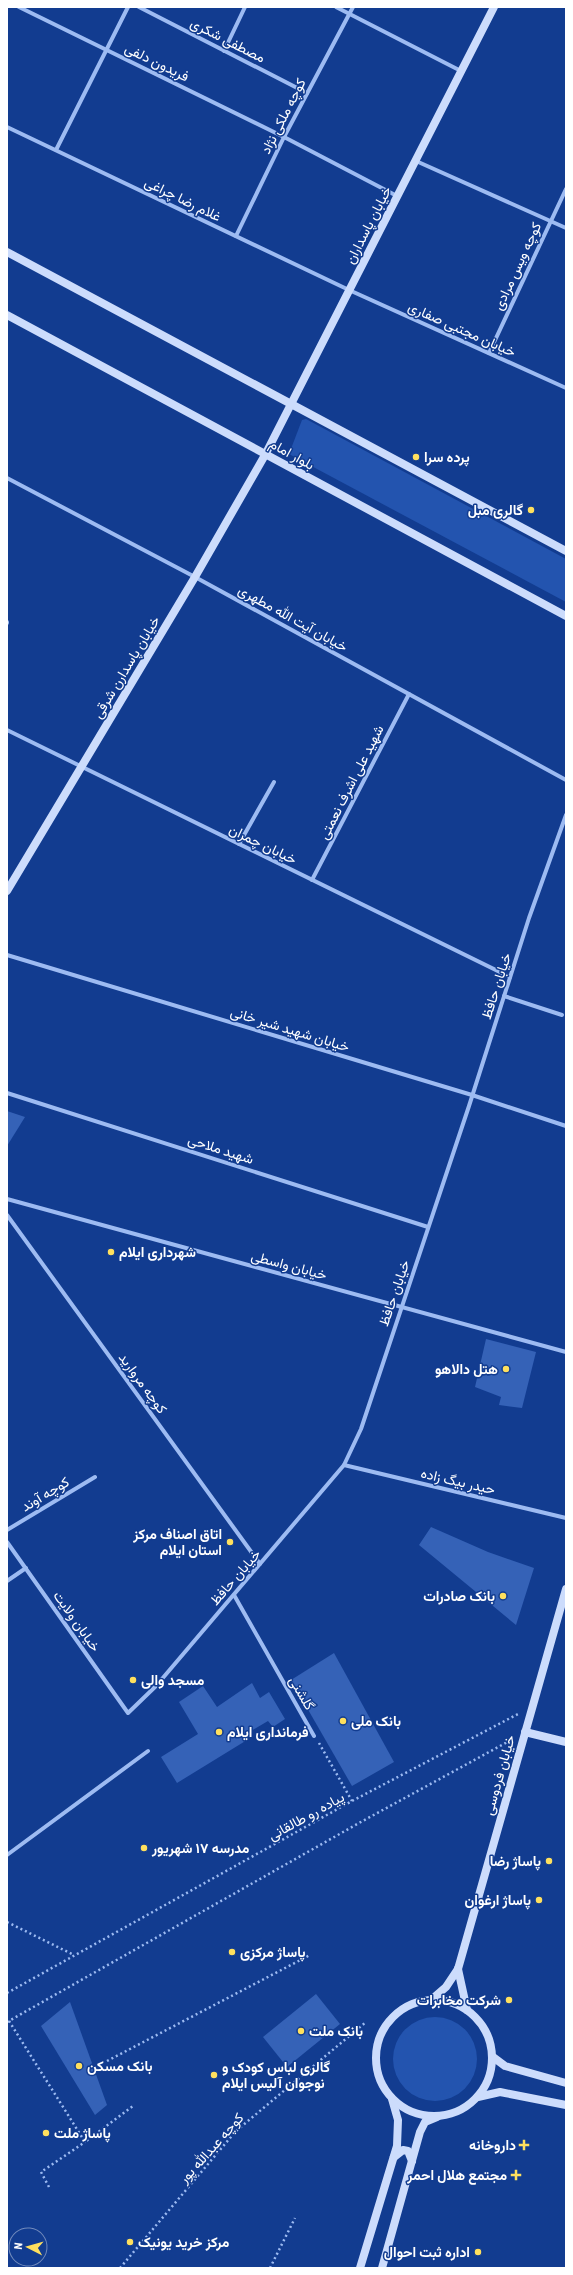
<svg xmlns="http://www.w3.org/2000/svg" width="573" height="2275" font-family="'Roboto Condensed',Vazirmatn,sans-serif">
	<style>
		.green { fill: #2354af }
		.building { fill: #3562b7 }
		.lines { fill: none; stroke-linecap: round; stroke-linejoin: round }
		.path { stroke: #9dbbf2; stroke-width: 2.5; stroke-dasharray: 2 3; stroke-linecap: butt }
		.street { stroke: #9dbbf2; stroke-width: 4 }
		.secondary { stroke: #ccdcfc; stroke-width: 8 }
		.poi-dot { fill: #ffe05e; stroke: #123c90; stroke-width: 1.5 }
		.labels { text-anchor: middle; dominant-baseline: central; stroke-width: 3; stroke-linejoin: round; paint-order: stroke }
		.street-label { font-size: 14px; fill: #fff; stroke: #123c90 }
		.poi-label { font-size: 14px; font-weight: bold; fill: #fff; stroke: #123c90; text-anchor: start }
	</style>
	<rect width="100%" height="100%" fill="#123c90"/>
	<g class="green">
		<polygon points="306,419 566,559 566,602 289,454 302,420"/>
		<circle cx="435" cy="2059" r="42"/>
	</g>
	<g class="building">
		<polygon points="7,1111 25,1117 7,1146"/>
		<polygon points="486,1339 536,1352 522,1408 499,1405 501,1397 475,1387"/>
		<polygon points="431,1527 488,1552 534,1568 516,1625 419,1545"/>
		<polygon points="334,1653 394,1762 352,1786 291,1680"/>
		<polygon points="252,1683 260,1698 269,1692 285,1719 273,1727 268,1721 244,1735 247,1740 177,1783 161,1757 198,1734 179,1702 203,1686 217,1707"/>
		<polygon points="316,1994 340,2024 287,2067 263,2037"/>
		<polygon points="70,2002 107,2105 95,2115 41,2026"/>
	</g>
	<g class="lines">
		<g class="path">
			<polyline points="319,1743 352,1801"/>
			<polyline points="7,1922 74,1955"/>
			<polyline points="7,1993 352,1801 518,1714"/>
			<polyline points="9,2021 85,2142 133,2106"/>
			<polyline points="7,2022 359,1823 511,1740"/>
			<polyline points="107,2061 310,1955"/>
			<polyline points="49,2187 41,2172 85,2142"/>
			<polyline points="120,2268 236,2131 366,2022"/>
			<polyline points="270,2268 295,2218"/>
		</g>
		<g class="street">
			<polyline points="19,7 284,137 397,196"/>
			<polyline points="139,7 307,93"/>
			<polyline points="336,7 461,71"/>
			<polyline points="224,51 245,7"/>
			<polyline points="7,127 349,290 566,388"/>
			<polyline points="56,150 128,7"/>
			<polyline points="416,161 566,228"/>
			<polyline points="236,236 284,137 353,7"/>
			<polyline points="489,353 566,189"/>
			<polyline points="7,478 195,577 566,780"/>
			<polyline points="7,623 7,622"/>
			<polyline points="7,730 510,977"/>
			<polyline points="239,844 274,782"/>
			<polyline points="312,880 409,694"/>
			<polyline points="7,955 472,1095 566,1126"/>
			<polyline points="504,996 562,1015"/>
			<polyline points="7,1093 428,1227"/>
			<polyline points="7,1199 566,1352"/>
			<polyline points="7,1215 260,1564"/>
			<polyline points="344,1465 566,1518"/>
			<polyline points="7,1530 95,1477"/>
			<polyline points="7,1542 128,1713 156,1686 344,1465 361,1429 469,1106 529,918 566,815"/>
			<polyline points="7,1581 26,1568"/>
			<polyline points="234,1595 314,1736"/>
			<polyline points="7,1855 148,1751"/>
		</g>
		<g class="secondary">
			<polyline points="7,252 566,551"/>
			<polyline points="7,315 566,616"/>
			<polyline points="7,891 195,577 265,455 494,7"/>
			<polyline points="525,1732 566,1742"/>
			<polyline points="458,1969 467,2010"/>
			<polyline points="431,2000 446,1987 458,1969 566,1589"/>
			<circle cx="434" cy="2058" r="58"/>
			<polyline points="493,2057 505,2066 566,2083"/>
			<polyline points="478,2097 500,2092 566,2105"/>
			<polyline points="394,2157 403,2150 408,2151 412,2161"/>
			<polyline points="360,2268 397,2146 398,2120 392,2099"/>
			<polyline points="382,2268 420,2132 425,2122 437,2117"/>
		</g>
	</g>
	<g class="poi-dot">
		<circle cx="416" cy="457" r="4"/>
		<circle cx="531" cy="510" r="4"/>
		<circle cx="111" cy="1252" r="4"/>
		<circle cx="506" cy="1369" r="4"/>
		<circle cx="230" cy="1542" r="4"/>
		<circle cx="503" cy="1596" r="4"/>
		<circle cx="133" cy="1680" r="4"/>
		<circle cx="343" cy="1721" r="4"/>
		<circle cx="219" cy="1732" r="4"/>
		<circle cx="144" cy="1848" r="4"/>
		<circle cx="549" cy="1861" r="4"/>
		<circle cx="539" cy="1900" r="4"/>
		<circle cx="232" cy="1952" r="4"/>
		<circle cx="509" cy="2000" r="4"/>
		<circle cx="301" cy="2031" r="4"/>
		<circle cx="79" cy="2066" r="4"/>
		<circle cx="214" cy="2075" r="4"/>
		<circle cx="46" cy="2133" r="4"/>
		<path d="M522 2139h4v4h4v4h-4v4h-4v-4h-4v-4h4z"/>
		<path d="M514 2169h4v4h4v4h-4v4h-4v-4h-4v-4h4z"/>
		<circle cx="130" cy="2242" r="4"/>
		<circle cx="478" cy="2252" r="4"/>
	</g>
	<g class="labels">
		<g class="street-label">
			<text transform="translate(228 40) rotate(27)">مصطفی شکری</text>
			<text transform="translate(157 62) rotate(26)">فریدون دلفی</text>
			<text transform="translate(283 116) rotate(-63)">کوچه ملکی نژاد</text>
			<text transform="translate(183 199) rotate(26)">غلام رضا چراغی</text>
			<text transform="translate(368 225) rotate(-63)">خیابان پاسداران</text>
			<text transform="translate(517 266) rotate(-65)">کوچه ویس مرادی</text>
			<text transform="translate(462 329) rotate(24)">خیابان مجتبی صفاری</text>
			<text transform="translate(292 454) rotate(29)">بلوار امام</text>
			<text transform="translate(293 618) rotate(29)">خیابان آیت الله مطهری</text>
			<text transform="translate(126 667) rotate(-59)">خیابان پاسدارن شرقی</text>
			<text transform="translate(351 782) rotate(-63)">شهید علی اشرف نعمتی</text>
			<text transform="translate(263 844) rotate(26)">خیابان چمران</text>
			<text transform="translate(496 986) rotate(-72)">خیابان حافظ</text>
			<text transform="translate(290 1029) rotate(17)">خیابان شهید شیر خانی</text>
			<text transform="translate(221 1149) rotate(18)">شهید ملاحی</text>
			<text transform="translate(289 1265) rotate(15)">خیابان واسطی</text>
			<text transform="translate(394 1293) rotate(-71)">خیابان حافظ</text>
			<text transform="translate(143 1383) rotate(54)">کوچه مروارید</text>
			<text transform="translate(458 1481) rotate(13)">حیدر بیگ زاده</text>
			<text transform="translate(45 1494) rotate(-31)">کوچه آوند</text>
			<text transform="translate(235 1577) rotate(-49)">خیابان حافظ</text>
			<text transform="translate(77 1621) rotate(55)">خیابان ولایت</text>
			<text transform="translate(302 1693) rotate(60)">گلشنی</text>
			<text transform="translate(499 1775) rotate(-74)">خیابان فردوسی</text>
			<text transform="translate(306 1816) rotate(-29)">پیاده رو طالقانی</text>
			<text transform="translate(211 2148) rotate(-48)">کوچه عبدالله پور</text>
		</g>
		<g class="poi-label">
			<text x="424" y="457">پرده سرا</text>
			<text x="523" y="510" text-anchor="end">گالری مبل</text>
			<text x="119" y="1252">شهرداری ایلام</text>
			<text x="498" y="1369" text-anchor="end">هتل دالاهو</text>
			<text x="222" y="1534" text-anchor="end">اتاق اصناف مرکز<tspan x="222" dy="16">استان ایلام</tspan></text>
			<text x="495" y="1596" text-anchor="end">بانک صادرات</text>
			<text x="141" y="1680">مسجد والی</text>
			<text x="351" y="1721">بانک ملی</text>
			<text x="227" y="1732">فرمانداری ایلام</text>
			<text x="152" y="1848">مدرسه ۱۷ شهریور</text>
			<text x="541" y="1861" text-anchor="end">پاساژ رضا</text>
			<text x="531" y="1900" text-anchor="end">پاساژ ارغوان</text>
			<text x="240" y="1952">پاساژ مرکزی</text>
			<text x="501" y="2000" text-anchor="end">شرکت مخابرات</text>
			<text x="309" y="2031">بانک ملت</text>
			<text x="87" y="2066">بانک مسکن</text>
			<text x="222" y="2067">گالری لباس کودک و<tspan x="222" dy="16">نوجوان آلیس ایلام</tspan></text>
			<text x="54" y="2133">پاساژ ملت</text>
			<text x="516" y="2145" text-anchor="end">داروخانه</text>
			<text x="507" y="2175" text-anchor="end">مجتمع هلال احمر</text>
			<text x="138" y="2242">مرکز خرید یونیک</text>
			<text x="470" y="2252" text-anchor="end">اداره ثبت احوال</text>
		</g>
	</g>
	<rect width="573" height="2275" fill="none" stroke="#ffffff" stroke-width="16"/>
	<g transform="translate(28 2247) rotate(276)"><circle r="19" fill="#123c90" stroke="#718abc"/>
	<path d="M0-3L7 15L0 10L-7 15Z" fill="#ffe05e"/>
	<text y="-6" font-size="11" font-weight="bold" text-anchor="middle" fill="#ffffff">N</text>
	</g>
</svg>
